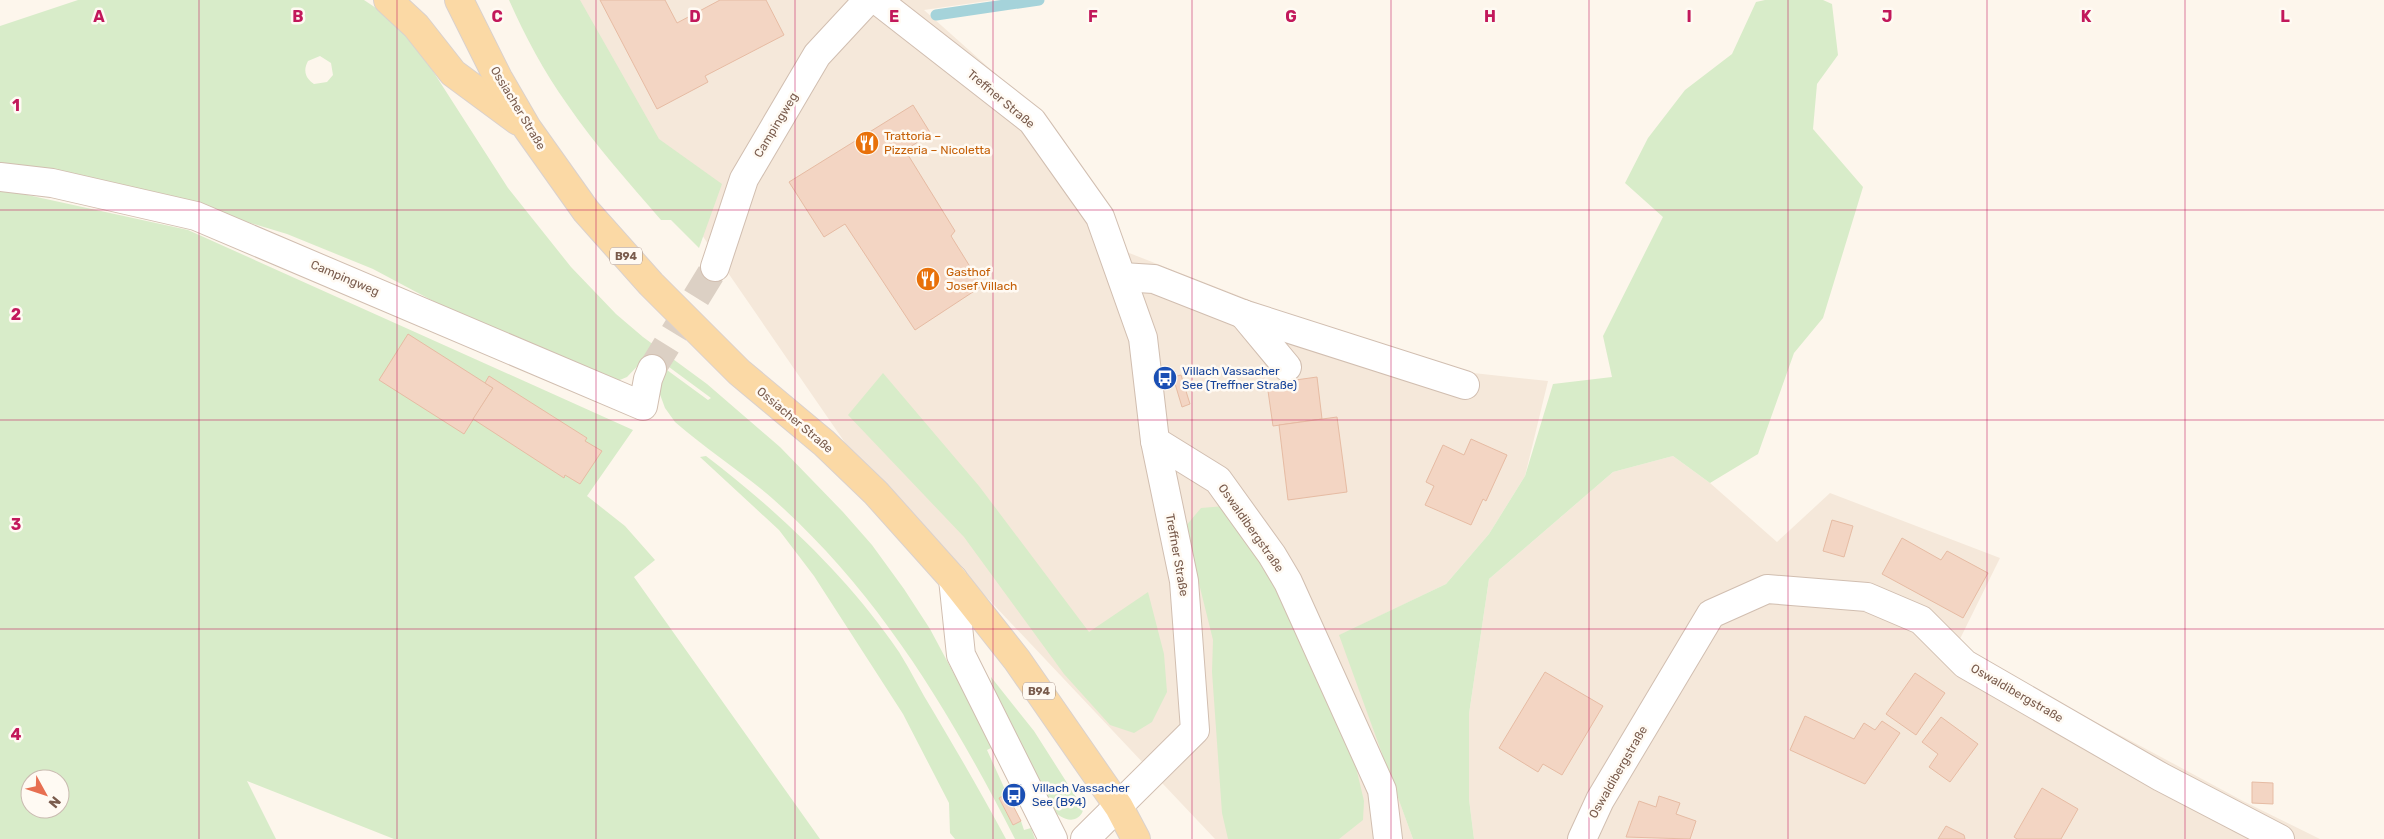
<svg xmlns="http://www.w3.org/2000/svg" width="2384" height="839" font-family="Rubik,sans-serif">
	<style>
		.residential { fill: #f5e8da }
		.green { fill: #d8ecc9; fill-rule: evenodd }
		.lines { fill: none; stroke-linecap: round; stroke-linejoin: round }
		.stream { stroke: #a5d3da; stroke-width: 11 }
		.building { fill: #f3d5c3; stroke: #e6bba3 }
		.minor-tunnel { stroke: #dcd0c4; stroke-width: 28; stroke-dasharray: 28 14; stroke-linecap: butt }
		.minor-casing { stroke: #d1beb0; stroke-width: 30 }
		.major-casing { stroke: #dad1cd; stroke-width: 30 }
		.minor { stroke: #fff; stroke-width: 28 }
		.major { stroke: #fbd9a5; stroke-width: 28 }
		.grid { fill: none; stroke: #c2185b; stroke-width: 1; stroke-opacity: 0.55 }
		.labels { text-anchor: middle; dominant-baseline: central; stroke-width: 5; stroke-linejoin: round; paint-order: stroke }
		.shield { fill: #fffaf3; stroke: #a28b7f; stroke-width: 1 }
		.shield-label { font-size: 11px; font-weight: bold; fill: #7a5c4d }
		.street-label { font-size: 12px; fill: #7a5c4d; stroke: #fffaf3 }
		.food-label { font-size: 12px; fill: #c56008; stroke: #fffaf3; text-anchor: start }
		.transit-label { font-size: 12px; fill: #164399; stroke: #fffaf3; text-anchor: start }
		.grid-label { font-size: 16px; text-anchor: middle; font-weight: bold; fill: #c2185b; stroke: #fffaf3; stroke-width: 5; stroke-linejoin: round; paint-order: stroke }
	</style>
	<rect width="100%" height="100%" fill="#fdf6ec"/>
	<g class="residential">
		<polygon points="540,0 994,0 924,10 1034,108 1095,186 1124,251 1332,332 1464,372 1548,381 1525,476 1489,534 1446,584 1340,635 1413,839 1215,839 857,460"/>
		<polygon points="1673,456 1710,483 1777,542 1830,493 2000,558 1956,647 2243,801 2320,839 1474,839 1469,799 1469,714 1489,579 1613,472"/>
	</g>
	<g class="green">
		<path d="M78,0h286l12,8 31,26 13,17 88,137 63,79 45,47 27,23 64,47 73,63 63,65 29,33 32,44 26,40 63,118 -6,3 20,44 -8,4 14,27 8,-4 3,9 7,-2 4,11h-20c-64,-125 -135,-245 -242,-340 -31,-27 -67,-50 -98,-77l-10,-14 -7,-19 9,-19 41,30 3,-2 -61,-45 -23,24 -17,7 -130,-58 -107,-57 -86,-35 -106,-32 -181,-34v-142zM320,56l11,7 2,12 -6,7 -13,2c-9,-6 -11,-14 -6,-23z"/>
		<path d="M509,0h71l79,139 63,45 -23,64 -28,-28h-10c-32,-37 -66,-75 -94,-116 -23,-32 -42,-68 -58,-104z"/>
		<polygon points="1765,0 1823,0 1832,4 1838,55 1817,84 1813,129 1863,187 1823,318 1794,353 1758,454 1710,483 1673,456 1613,472 1489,579 1469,714 1469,799 1474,839 1413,839 1339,635 1446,584 1489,534 1525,476 1553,384 1612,377 1603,336 1663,217 1625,183 1648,138 1685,90 1732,54 1756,2"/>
		<path d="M0,189l188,41 445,200 -46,66 38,30 30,34 -21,17 186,262h-426l-147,-58 29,58h-276zM30,779h30v30h-30z"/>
		<polygon points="883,373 979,486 1089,632 1148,592 1164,654 1167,692 1152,722 1134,733 1110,725 1064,674 964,537 848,415"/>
		<path d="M706,456c71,54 143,122 193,196 12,19 22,40 34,59 25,42 50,85 73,128h-51l-5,-6 -1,-30 -46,-89 -89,-138 -35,-46 -79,-73z"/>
		<polygon points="1225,506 1254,531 1342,708 1364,801 1363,820 1339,839 1228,839 1222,813 1212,672 1213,640 1185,527 1201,508"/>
		<path d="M991,677l43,54 49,77c0,5 -2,7 -6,10 -8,5 -19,-2 -24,-8 -10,-9 -63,-120 -62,-133z"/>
	</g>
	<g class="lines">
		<polyline class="stream" points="936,15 1039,0"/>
	</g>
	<g class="building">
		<polygon points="600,0 665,0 677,23 720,0 766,0 784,35 705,76 708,82 657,109"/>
		<polygon points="913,105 931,134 905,150 955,231 951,236 982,286 915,330 845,224 824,237 789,182"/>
		<polygon points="408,334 493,388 464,434 379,380"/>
		<polygon points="1181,375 1190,404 1182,407 1173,377"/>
		<polygon points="489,376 587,438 585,441 602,451 580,484 565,475 564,478 473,419 493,388 485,383"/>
		<polygon points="1317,377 1322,419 1273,426 1267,384"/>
		<polygon points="1337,417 1347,492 1288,500 1279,425"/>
		<polygon points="1471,439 1507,455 1486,501 1483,499 1471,525 1425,505 1434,486 1426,482 1443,445 1464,455"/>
		<polygon points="1832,520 1853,526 1844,557 1823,551"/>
		<polygon points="1902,538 1941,560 1947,551 1988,573 1963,618 1882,574"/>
		<polygon points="1545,672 1603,706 1562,775 1543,764 1538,772 1499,748"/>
		<polygon points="1915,673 1945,693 1916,735 1886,714"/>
		<polygon points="1805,716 1854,739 1864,723 1875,730 1882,721 1900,733 1865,784 1790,750"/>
		<polygon points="1941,717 1978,744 1950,782 1929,767 1938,754 1922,742"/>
		<polygon points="2252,782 2273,783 2273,804 2252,803"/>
		<polygon points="2042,788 2078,809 2061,839 2017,839 2014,837"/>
		<polygon points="1007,794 1021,821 1013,825 999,798"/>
		<polygon points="1659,796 1680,803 1676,814 1696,821 1690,839 1626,837 1639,801 1656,807"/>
		<polygon points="1946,826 1964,835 1965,839 1938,839"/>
	</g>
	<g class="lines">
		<polyline class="minor-tunnel" points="652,369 715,267"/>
		<g class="minor-casing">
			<g id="minor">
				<polyline points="877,0 1032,121 1100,217 1143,338 1155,441 1184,581 1195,730 1085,839"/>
				<polyline points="0,177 52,183 196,216 643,406 648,379 652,369"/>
				<polyline points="715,267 744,179 817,55 868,0"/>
				<polyline points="1122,277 1154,279 1243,314 1465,385"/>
				<polyline points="1243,314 1287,367"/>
				<polyline points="1155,441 1218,480 1272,555 1288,582 1382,790 1388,839"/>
				<polyline points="953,579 961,655 1053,839"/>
				<polyline points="1582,839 1600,800 1711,614 1767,589 1867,597 1921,620 1965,664 2161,777 2280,839"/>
			</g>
		</g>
		<g class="major-casing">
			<g id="major">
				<polyline points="388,0 416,26 453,73 518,121"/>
				<polyline points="459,0 498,78 527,128 586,211 651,284 739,372 824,443 876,493 953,579 1017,660 1119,807 1136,839"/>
			</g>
		</g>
		<use href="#minor" class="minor"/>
		<use href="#major" class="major"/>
	</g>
	<path class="grid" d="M199,0v839M397,0v839M596,0v839M795,0v839M993,0v839M1192,0v839M1391,0v839M1589,0v839M1788,0v839M1987,0v839M2185,0v839M0,210h2384M0,420h2384M0,629h2384"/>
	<defs>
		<g id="restaurant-disc" transform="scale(1.25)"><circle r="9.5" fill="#e8710a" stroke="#fffaf3"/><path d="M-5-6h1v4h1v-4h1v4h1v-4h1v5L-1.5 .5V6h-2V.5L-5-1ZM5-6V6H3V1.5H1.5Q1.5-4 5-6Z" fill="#fff"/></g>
		<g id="bus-disc" transform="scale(1.25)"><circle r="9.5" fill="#1a4fb4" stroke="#fffaf3"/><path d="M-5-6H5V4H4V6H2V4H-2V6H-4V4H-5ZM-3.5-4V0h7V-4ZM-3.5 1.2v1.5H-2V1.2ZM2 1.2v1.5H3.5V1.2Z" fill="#fff"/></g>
	</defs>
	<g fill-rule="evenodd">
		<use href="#restaurant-disc" x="867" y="143"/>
		<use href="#restaurant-disc" x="928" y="279"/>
		<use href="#bus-disc" x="1165" y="378"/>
		<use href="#bus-disc" x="1014" y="795"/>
	</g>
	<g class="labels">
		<g class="shield">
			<rect x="610" y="247.5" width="32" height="17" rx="4"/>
			<rect x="1023" y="682.5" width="32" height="17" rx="4"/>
		</g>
		<g class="shield-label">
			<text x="626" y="256">B94</text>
			<text x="1039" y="691">B94</text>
		</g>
		<g class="street-label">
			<text transform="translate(1001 99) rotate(40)">Treffner Straße</text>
			<text transform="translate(518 108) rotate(59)">Ossiacher Straße</text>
			<text transform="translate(776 125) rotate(-59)">Campingweg</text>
			<text transform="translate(345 278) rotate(23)">Campingweg</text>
			<text transform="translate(795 420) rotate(40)">Ossiacher Straße</text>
			<text transform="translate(1251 528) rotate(55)">Oswaldibergstraße</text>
			<text transform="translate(1177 555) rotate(80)">Treffner Straße</text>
			<text transform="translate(2017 693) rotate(30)">Oswaldibergstraße</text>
			<text transform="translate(1618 772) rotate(-60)">Oswaldibergstraße</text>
		</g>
		<g class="food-label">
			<text x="884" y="136">Trattoria –<tspan x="884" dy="14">Pizzeria – Nicoletta</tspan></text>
			<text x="946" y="272">Gasthof<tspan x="946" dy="14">Josef Villach</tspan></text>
		</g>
		<g class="transit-label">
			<text x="1182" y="371">Villach Vassacher<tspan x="1182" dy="14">See (Treffner Straße)</tspan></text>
			<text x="1032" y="788">Villach Vassacher<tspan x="1032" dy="14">See (B94)</tspan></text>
		</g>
	</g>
	<g class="grid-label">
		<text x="99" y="22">A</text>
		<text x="298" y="22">B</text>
		<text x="497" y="22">C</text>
		<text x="695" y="22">D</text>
		<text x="894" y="22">E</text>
		<text x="1093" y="22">F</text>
		<text x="1291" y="22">G</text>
		<text x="1490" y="22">H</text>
		<text x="1689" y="22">I</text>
		<text x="1887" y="22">J</text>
		<text x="2086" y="22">K</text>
		<text x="2285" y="22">L</text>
		<text x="16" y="111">1</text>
		<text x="16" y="320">2</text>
		<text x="16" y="530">3</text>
		<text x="16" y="740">4</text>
	</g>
	<g transform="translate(45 794) rotate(130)"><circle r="24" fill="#fffaf3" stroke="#cabbb1"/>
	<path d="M0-4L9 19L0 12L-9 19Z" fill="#e76f51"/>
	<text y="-8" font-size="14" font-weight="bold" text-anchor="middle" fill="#7a5c4d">N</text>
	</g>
</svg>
